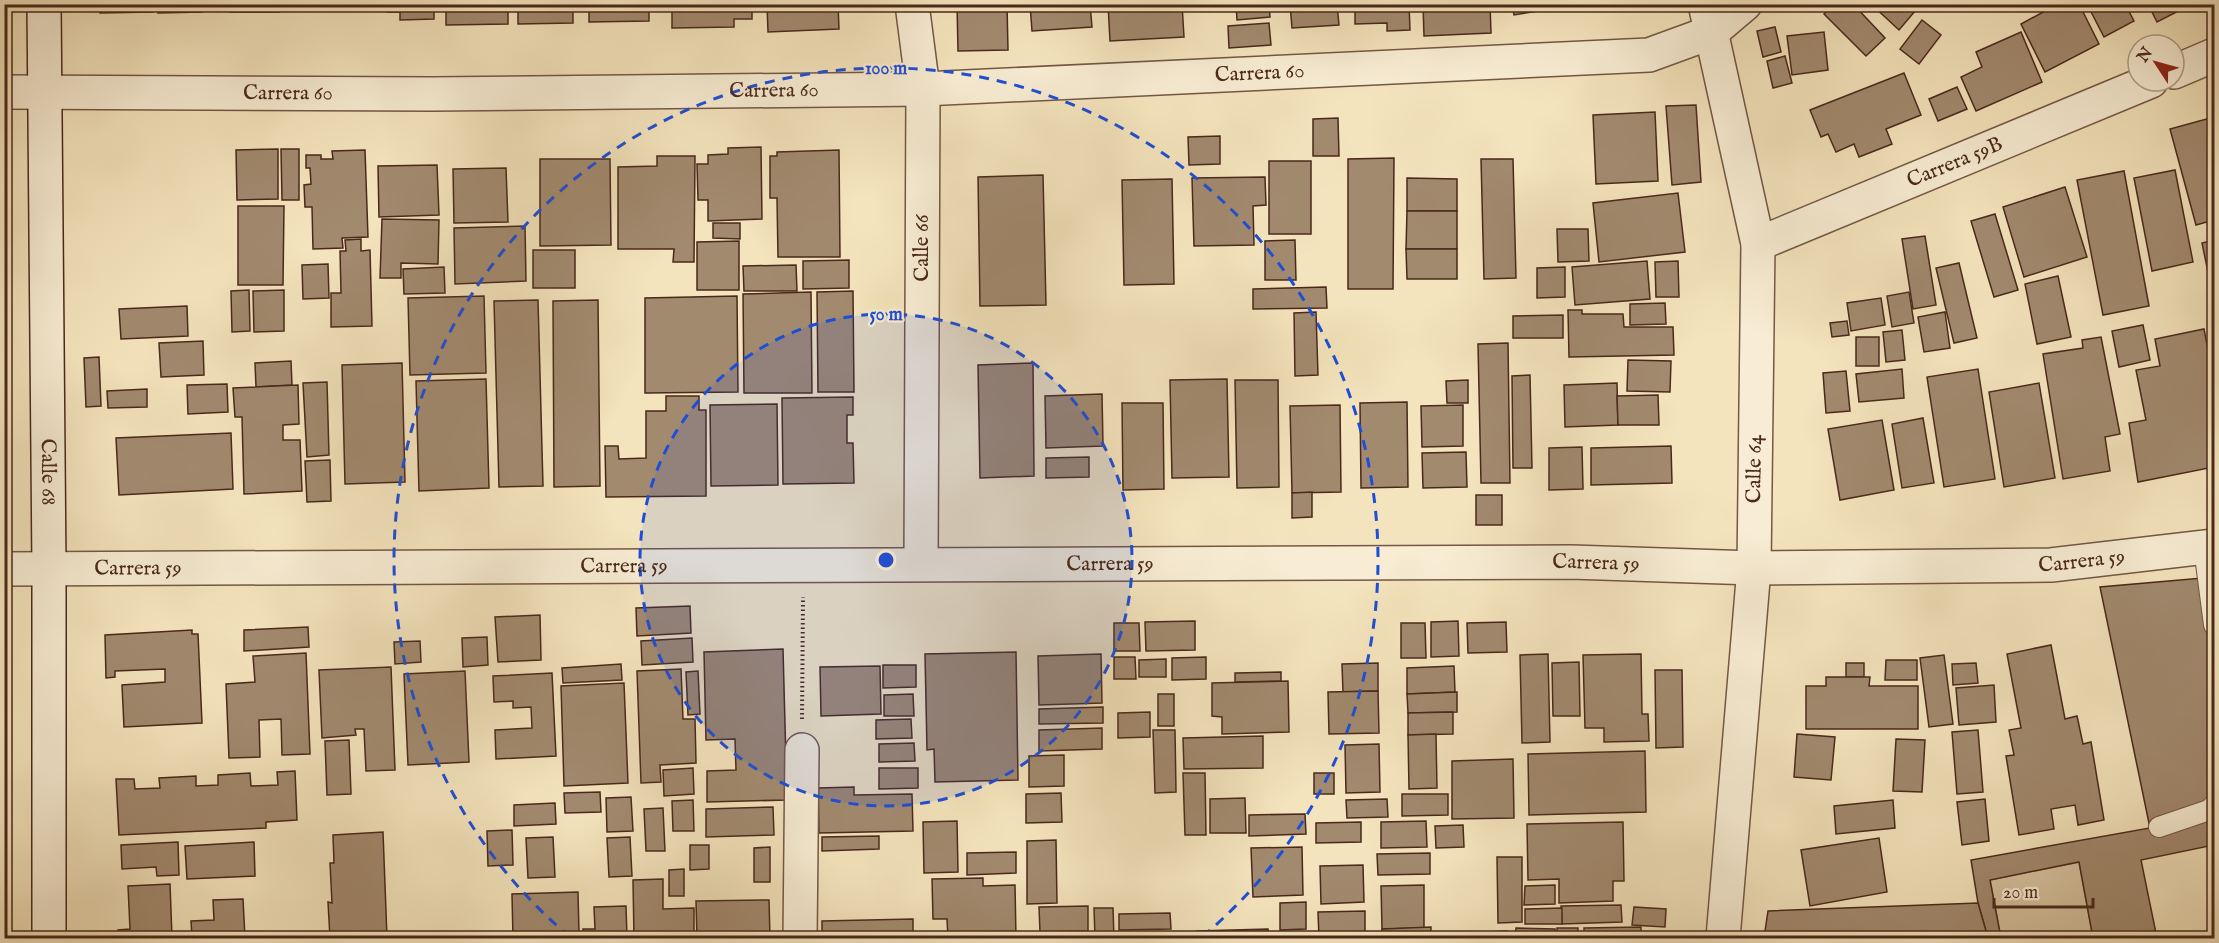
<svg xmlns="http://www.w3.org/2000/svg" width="2219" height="943" font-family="'IM FELL English',serif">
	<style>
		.green { fill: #d7c4a1; stroke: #90765e; stroke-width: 1.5 }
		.building { fill: #a28a6f; stroke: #4a281b; stroke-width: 1.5 }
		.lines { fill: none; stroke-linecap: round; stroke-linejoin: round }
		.lane-casing { stroke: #745744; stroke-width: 22 }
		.street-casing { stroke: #745744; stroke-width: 36 }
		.secondary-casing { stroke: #4a281b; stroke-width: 36 }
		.path { stroke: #4a281b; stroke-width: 4; stroke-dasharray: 1.5 3; stroke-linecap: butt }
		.lane { stroke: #f8edd4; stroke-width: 20 }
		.street { stroke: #f8edd4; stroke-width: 33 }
		.secondary { stroke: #f8edd4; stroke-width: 33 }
		.ring { fill: none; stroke: #1d4ed8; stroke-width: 3; stroke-dasharray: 10 8 }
		.labels { text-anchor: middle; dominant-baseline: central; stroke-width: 4.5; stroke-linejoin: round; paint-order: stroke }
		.street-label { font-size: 21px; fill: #4a281b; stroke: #f8edd4 }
		.centre { fill: #1d4ed8; stroke: #f8edd4; stroke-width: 3 }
		.ring-label { font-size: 18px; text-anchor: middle; font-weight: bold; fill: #1d4ed8; stroke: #f8edd4; stroke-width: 4.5; stroke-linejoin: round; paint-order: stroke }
	</style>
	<rect width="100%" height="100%" fill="#f4e4bd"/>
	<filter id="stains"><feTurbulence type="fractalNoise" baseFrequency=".00333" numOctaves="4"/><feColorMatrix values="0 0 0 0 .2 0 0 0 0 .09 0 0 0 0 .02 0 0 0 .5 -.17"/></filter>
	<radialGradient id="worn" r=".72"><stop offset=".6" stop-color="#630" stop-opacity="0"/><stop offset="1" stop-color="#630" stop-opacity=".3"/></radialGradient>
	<polygon class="green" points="2079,862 2093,938 2001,938 1990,880"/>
	<g class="building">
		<polygon points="99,4 152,4 152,12 100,13"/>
		<polygon points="158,4 202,4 202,12 158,13"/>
		<rect x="230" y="4" width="49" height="8"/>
		<polygon points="300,4 346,4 346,10 300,11"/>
		<polygon points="387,4 434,4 434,19 400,20 400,12 387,12"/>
		<polygon points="446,4 508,4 508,24 446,25"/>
		<polygon points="518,4 573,4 573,23 518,24"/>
		<polygon points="589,4 649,4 649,21 589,22"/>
		<polygon points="672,4 752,4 752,19 734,19 734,27 672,28"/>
		<polygon points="767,4 838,4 839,29 768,32"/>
		<polygon points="957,4 1007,4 1008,50 958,51"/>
		<polygon points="1030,4 1090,4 1092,27 1032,31"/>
		<polygon points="1108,4 1182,4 1184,37 1110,41"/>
		<polygon points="1236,4 1269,4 1270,17 1237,20"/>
		<polygon points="1290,4 1337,4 1339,25 1292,28"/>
		<polygon points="1355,4 1409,4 1410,30 1387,31 1387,23 1355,24"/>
		<polygon points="1423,4 1490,4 1491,33 1424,36"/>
		<polygon points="1512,4 1555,4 1555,8 1514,15"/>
		<polygon points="1566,4 1589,4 1589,5 1568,10"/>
		<polygon points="1834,4 1853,4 1885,38 1866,56 1824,14"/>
		<polygon points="1871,4 1921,4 1899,30"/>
		<polygon points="2058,4 2079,4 2099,44 2045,72 2021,24"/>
		<polygon points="2087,4 2125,4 2134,21 2104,37"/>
		<polygon points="2148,4 2192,4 2157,22"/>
		<polygon points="1922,20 1941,35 1919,64 1900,49"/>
		<polygon points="1269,23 1271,45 1229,48 1228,26"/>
		<polygon points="1775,27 1781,52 1763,57 1757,31"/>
		<polygon points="1824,32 1828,70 1792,75 1787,36"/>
		<polygon points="2021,32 2042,82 1976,111 1961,77 1982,67 1976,52"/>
		<polygon points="1785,56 1792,83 1773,88 1767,61"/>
		<polygon points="1904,73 1921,115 1886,129 1892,144 1859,157 1854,144 1836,152 1828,134 1821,137 1810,110"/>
		<polygon points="1957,87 1967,109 1938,121 1929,99"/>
		<polygon points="1696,105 1701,182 1672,185 1666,106"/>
		<polygon points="1655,112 1658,181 1596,184 1593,115"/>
		<polygon points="2214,117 2214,220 2196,225 2170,129"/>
		<polygon points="1338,118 1339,156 1313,156 1313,119"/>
		<polygon points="1220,136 1220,164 1189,165 1188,137"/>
		<polygon points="761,147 762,219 708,221 708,200 698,200 697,164 708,164 708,155 728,154 728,148"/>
		<polygon points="278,149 278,199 237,200 236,150"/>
		<polygon points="281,149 299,149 299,200 282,200"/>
		<polygon points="365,150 368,237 342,238 343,248 313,249 312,207 305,207 304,185 311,184 310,168 306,168 306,155 321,155 321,159 333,159 332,151"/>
		<polygon points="839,150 840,257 778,257 777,198 770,198 770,156 777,156 777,152"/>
		<polygon points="657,156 695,156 694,262 673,262 674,249 618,249 618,167 657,166"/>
		<polygon points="1394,158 1393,289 1348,289 1348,159"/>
		<polygon points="540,159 610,159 611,245 540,246"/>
		<polygon points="1481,159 1513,159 1516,278 1484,279"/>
		<rect x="1269" y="161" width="42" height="73"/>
		<polygon points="437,165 439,215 379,217 378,166"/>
		<polygon points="506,168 508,222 454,223 453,169"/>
		<polygon points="2175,170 2193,262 2152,271 2134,178"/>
		<polygon points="2124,171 2149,306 2103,315 2077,180"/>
		<polygon points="1043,175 1046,305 980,306 978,177"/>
		<polygon points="1265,177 1266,205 1253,206 1254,245 1194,246 1192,178"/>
		<polygon points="1407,178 1457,179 1457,211 1407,211"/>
		<polygon points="1172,179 1174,284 1124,285 1122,180"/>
		<polygon points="2065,187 2087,257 2024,277 2003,207"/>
		<polygon points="1678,193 1685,252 1599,262 1593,203"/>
		<polygon points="238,206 284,206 283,285 238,285"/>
		<polygon points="1407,211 1457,211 1457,249 1406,249"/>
		<polygon points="1995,214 2018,290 1994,297 1971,221"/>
		<polygon points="382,219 439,220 438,264 401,263 401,278 380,278"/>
		<polygon points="713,223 740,223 740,239 713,238"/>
		<polygon points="525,226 526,281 455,284 454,228"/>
		<polygon points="1557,229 1588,229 1589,261 1558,262"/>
		<polygon points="1925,236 1936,305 1913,309 1902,239"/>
		<polygon points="361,239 361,251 370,250 372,326 331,327 331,293 341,293 340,251 346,251 345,240"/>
		<polygon points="1295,240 1296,280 1265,280 1265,241"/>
		<polygon points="2214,240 2214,286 2211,287 2202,243"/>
		<polygon points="739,241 739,290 697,290 697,242"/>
		<polygon points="1406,249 1457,249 1457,279 1407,279"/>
		<rect x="533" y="250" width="42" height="38"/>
		<polygon points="849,260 849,288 803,289 803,261"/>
		<polygon points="1647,261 1650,299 1575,305 1572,267"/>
		<polygon points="1678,261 1679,297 1656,297 1655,262"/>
		<polygon points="1959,263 1977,338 1954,343 1936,268"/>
		<polygon points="328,264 329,298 303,299 302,265"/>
		<polygon points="796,265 797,291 744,291 743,266"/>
		<polygon points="444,267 445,293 404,294 403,269"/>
		<polygon points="1565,267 1565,297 1537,298 1537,268"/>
		<polygon points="2058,276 2071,337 2037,344 2025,284"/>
		<polygon points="1326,287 1327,308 1253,309 1253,289"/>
		<polygon points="249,290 250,331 232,332 231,291"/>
		<polygon points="284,290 284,331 254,332 253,291"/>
		<polygon points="853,291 854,392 818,392 817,292"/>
		<polygon points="811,292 812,393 744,393 743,294"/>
		<polygon points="1909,292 1914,323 1892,327 1887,296"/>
		<polygon points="484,296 486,373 410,375 408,298"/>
		<polygon points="737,296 738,392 645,393 645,298"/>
		<polygon points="1881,298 1885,325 1851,331 1847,303"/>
		<polygon points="538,300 543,486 499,487 494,301"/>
		<polygon points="598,300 600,486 554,487 553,301"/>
		<polygon points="1665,303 1666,324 1630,325 1630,304"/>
		<polygon points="187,306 188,336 121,339 119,309"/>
		<polygon points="1568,310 1582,310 1582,314 1623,314 1624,327 1673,327 1674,355 1569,357"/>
		<polygon points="1316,312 1318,375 1295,376 1294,313"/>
		<polygon points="1945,312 1950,348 1924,352 1918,317"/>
		<polygon points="1563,315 1563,338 1513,338 1513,316"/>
		<polygon points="1847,321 1849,335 1832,337 1830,323"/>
		<polygon points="2143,325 2150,360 2119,367 2112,331"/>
		<polygon points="2204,329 2214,382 2214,467 2138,482 2129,423 2146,420 2136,370 2160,366 2155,339"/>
		<polygon points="1902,330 1905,360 1886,362 1883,332"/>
		<rect x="1856" y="337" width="23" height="29"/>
		<polygon points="2101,337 2120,434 2105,437 2110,471 2063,479 2043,354 2083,348 2082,340"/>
		<polygon points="203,341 204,375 161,377 159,343"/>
		<polygon points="1508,343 1510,483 1481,483 1478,344"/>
		<polygon points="99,357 101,406 86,407 84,358"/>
		<polygon points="1628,360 1671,361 1670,392 1627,391"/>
		<polygon points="291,361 292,385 256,387 255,363"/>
		<polygon points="402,363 405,482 345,484 342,365"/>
		<polygon points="1033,363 1034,476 980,478 978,365"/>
		<polygon points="1902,369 1904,398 1859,402 1856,374"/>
		<polygon points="1978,369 1995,479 1944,487 1927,377"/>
		<polygon points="1846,371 1850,411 1826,413 1823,373"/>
		<polygon points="1530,375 1532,468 1513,468 1512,376"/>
		<polygon points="486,379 489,488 419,491 416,381"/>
		<polygon points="1227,379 1229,477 1172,478 1170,380"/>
		<polygon points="1235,380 1278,380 1279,487 1237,488"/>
		<polygon points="1468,380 1468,403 1447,403 1446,381"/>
		<polygon points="327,382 329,455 307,457 303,383"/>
		<polygon points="1617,383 1618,425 1565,427 1564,385"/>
		<polygon points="2039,383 2055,478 2004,487 1989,392"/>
		<polygon points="227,384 228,412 188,414 187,385"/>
		<polygon points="298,385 299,424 283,425 283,440 300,440 302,491 244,494 242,417 235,417 233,388"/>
		<polygon points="147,389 147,407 108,408 107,391"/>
		<polygon points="1102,394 1103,446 1046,448 1045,396"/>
		<polygon points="1658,395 1659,425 1618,425 1617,396"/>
		<polygon points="666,396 699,396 699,410 706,410 706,496 606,497 605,446 618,446 619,459 646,458 646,411 666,411"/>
		<polygon points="853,397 853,415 847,415 847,443 853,443 854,483 783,484 782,398"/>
		<polygon points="1407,402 1408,487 1361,488 1360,403"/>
		<polygon points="1122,403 1163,403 1164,489 1123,490"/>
		<polygon points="777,404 778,485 711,486 710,405"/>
		<polygon points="1340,405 1341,492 1292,493 1290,406"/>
		<polygon points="1463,405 1463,446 1422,447 1421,406"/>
		<polygon points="1923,418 1934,483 1902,488 1892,424"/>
		<polygon points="1882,420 1894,490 1840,500 1828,429"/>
		<polygon points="231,433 233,489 119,495 116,438"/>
		<polygon points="1671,446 1672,483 1591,485 1591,448"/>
		<polygon points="1582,447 1583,489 1549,490 1549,448"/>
		<polygon points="1466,452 1467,487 1423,488 1422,453"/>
		<polygon points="1089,457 1089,477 1046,478 1046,458"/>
		<polygon points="330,460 331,501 307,502 305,461"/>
		<polygon points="1312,492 1312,517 1292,518 1292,493"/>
		<rect x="1476" y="495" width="26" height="30"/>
		<polygon points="2214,577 2214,845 2141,860 2157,938 2093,938 2079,862 1990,880 2001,938 1988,938 1978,903 1971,860 2150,828 2100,587"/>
		<polygon points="690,606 691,633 637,636 636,608"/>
		<polygon points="540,615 541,660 498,662 495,617"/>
		<polygon points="1195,621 1195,650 1146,651 1145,622"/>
		<polygon points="1458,621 1459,656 1431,657 1431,622"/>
		<polygon points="1506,622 1507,652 1468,653 1467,623"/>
		<polygon points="1114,623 1139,623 1140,651 1114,651"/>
		<polygon points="1401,623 1425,623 1426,658 1401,658"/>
		<polygon points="308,627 309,647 244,651 244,630"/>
		<polygon points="192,630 192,634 198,634 202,723 124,727 122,685 165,682 165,669 115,671 115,677 106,678 105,635"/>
		<polygon points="487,637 488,665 463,667 462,638"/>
		<polygon points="692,638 693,662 642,665 641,641"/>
		<polygon points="420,641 421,662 395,664 394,642"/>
		<polygon points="2051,645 2065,719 2077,716 2083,744 2091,742 2104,820 2078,825 2075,805 2051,809 2054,829 2019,835 2006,756 2014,755 2009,730 2021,728 2007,654"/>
		<polygon points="783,649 787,800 707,802 707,771 736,770 735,739 706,740 704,652"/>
		<polygon points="1016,652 1018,780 935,782 934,749 927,750 925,654"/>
		<polygon points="306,653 310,754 282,755 281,719 259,720 260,757 229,758 226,684 255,682 253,656"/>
		<polygon points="1101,654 1102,703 1039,705 1038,656"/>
		<polygon points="1548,654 1550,742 1522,743 1520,655"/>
		<polygon points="1641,654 1642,714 1648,714 1649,741 1604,742 1604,728 1585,728 1583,655"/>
		<polygon points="1944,655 1953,724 1929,727 1920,658"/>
		<polygon points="1114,657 1135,657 1136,679 1114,679"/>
		<polygon points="1206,657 1206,679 1172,680 1172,658"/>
		<polygon points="1166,659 1166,677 1139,677 1139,660"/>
		<polygon points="1886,660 1917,660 1917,680 1885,680"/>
		<polygon points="1579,662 1580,716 1553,716 1552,663"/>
		<polygon points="1378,663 1378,691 1343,692 1342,664"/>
		<rect x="1846" y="663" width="18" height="14"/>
		<polygon points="1976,663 1978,683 1953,685 1952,664"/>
		<polygon points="621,664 622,680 563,683 562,668"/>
		<polygon points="883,665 916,665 916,687 883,688"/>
		<polygon points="880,666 881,714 821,716 820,667"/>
		<polygon points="1454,666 1455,692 1407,694 1407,668"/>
		<polygon points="391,667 395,770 366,771 364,729 355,729 356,735 322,738 319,670"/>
		<polygon points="681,669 683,719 695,719 696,763 660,765 661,782 641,783 637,671"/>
		<polygon points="1655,670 1682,670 1683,747 1656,748"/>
		<polygon points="465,671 469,762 408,765 404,674"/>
		<polygon points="698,671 700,714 688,715 686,672"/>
		<polygon points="1281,672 1281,681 1235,682 1235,673"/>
		<polygon points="552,673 556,756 496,759 495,730 532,728 531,707 513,708 513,701 494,702 493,676"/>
		<polygon points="1826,677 1870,677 1869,686 1918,686 1918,729 1806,729 1806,686 1826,686"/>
		<polygon points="1288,681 1289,732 1222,734 1222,717 1212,716 1212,683"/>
		<polygon points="624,683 628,783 564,786 561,686"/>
		<polygon points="1994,685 1996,722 1959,725 1956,688"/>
		<polygon points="1378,691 1379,733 1329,734 1328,692"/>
		<polygon points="1457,692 1457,712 1408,713 1407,694"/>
		<polygon points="913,694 914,716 884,716 884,695"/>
		<rect x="1158" y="694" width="16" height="32"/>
		<polygon points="1103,707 1103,723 1039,724 1039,709"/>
		<polygon points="1150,712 1150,737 1118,738 1118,713"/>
		<polygon points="1453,712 1453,734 1408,735 1408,713"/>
		<polygon points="911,719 912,738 876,739 876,720"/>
		<polygon points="1102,728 1102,749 1039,751 1039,730"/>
		<polygon points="1153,730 1175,730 1176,792 1155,793"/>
		<polygon points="1978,730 1983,792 1957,794 1952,732"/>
		<polygon points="1436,734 1437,788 1409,789 1408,735"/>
		<polygon points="1797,734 1835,737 1831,780 1794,777"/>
		<polygon points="1263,736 1263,768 1184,769 1183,738"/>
		<polygon points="1896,739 1925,740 1922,792 1893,791"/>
		<polygon points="349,740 351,794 327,795 325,741"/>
		<polygon points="914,743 915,761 879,762 879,744"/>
		<polygon points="1379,744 1380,792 1346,793 1345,745"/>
		<polygon points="1645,751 1646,812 1529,815 1528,754"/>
		<polygon points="1064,755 1064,786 1029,787 1029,756"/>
		<polygon points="1513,759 1514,818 1452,819 1452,761"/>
		<polygon points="693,768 694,794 664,796 663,770"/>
		<polygon points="879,768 918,768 918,788 879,789"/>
		<polygon points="295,771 297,820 266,822 266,828 119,835 116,779 134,779 135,789 160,788 159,778 196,776 196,786 218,785 218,775 250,773 251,786 278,785 277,772"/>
		<polygon points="1183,773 1205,773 1206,835 1185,835"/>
		<rect x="1314" y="773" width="20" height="21"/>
		<polygon points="854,787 854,795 912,794 913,831 819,833 818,788"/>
		<polygon points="600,792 601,812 565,813 564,793"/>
		<polygon points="1061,793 1062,822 1026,823 1026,794"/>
		<polygon points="1402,794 1448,794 1448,815 1402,816"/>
		<polygon points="631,797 633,831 607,832 606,798"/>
		<polygon points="1245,798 1246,833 1210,833 1210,799"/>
		<polygon points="1387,799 1388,817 1347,818 1346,800"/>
		<polygon points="1985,799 1989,841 1962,845 1957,802"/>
		<polygon points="693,800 694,831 673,831 672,801"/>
		<polygon points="1893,800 1895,828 1836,834 1834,806"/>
		<polygon points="555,803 556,824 514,826 514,805"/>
		<polygon points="773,807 774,835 706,837 706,809"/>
		<polygon points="663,808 665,851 646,851 644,809"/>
		<polygon points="1305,814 1306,834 1249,836 1249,815"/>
		<polygon points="957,821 958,872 924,873 923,822"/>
		<polygon points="1426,821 1427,847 1381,848 1381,822"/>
		<polygon points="1361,822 1361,842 1316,843 1316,823"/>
		<polygon points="1623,822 1624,881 1613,881 1613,901 1559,903 1559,879 1528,880 1527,824"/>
		<polygon points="1463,825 1464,847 1436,848 1435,826"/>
		<polygon points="512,830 513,865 488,866 487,831"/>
		<polygon points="383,832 387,938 330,938 328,902 332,903 330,863 334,863 333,835"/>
		<polygon points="879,836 879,849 822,851 822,837"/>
		<polygon points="553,837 555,877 528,878 526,838"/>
		<polygon points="630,837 632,876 609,877 607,838"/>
		<polygon points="1879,838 1887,892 1810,906 1801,850"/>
		<polygon points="1056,840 1057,903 1027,904 1027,841"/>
		<polygon points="178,842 179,875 157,876 156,867 122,869 121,845"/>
		<polygon points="254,842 255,876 187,879 185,846"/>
		<polygon points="690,845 709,845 709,869 690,870"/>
		<polygon points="770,847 770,882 754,882 754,848"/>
		<polygon points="1302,847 1303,895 1253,897 1251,848"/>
		<polygon points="1016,852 1016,873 967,875 967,853"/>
		<polygon points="1430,853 1430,874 1378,875 1377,854"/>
		<polygon points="1497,857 1522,857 1522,922 1498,923"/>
		<polygon points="1363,865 1364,902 1321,904 1320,866"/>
		<polygon points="684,869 684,896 669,896 669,870"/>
		<polygon points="983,878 983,886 1015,885 1016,938 948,938 947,919 933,919 932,879"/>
		<polygon points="663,879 663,909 694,908 694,938 634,938 633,880"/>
		<polygon points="170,884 172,938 118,938 118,930 130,929 128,886"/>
		<polygon points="1424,885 1424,928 1382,929 1381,886"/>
		<polygon points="1555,885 1555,904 1524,905 1525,886"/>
		<polygon points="578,892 579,932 555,933 555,938 513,938 512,894"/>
		<polygon points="243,899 245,938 192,938 191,921 214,920 213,900"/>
		<polygon points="769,900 770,938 697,938 696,901"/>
		<polygon points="1306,902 1306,929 1280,930 1280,903"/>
		<polygon points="1978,903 1988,938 1764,938 1768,911"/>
		<polygon points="1621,905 1622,922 1562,924 1561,906"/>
		<polygon points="626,906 627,938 584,938 583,929 595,929 594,907"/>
		<polygon points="1088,906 1088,931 1040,932 1039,907"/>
		<polygon points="1634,907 1666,909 1665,927 1632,925"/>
		<polygon points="1094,908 1113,908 1114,938 1095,938"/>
		<polygon points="1562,908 1562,924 1525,924 1525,909"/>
		<polygon points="1365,911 1365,938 1319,938 1318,912"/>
		<polygon points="1170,913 1171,929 1119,930 1119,914"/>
		<polygon points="913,919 913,938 822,938 822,921"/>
		<polygon points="1431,927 1431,938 1382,938 1382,929"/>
		<polygon points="1641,927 1641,938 1584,938 1584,928"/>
		<polygon points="1516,928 1555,929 1555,938 1515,938"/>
		<polygon points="1557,928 1578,928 1577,938 1557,938"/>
		<polygon points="1268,929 1268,938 1197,938 1197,931"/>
		<polygon points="1507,931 1507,938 1448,938 1447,934"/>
		<rect x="1153" y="932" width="17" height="6"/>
		<rect x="1118" y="933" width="31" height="5"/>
	</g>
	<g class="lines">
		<g class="lane-casing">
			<g id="lane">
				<polyline points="2204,548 2214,625"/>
				<polyline points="2159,827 2209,810 2214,805"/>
			</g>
		</g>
		<g class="street-casing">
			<g id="street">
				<polyline points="912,4 923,89 921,564"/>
				<polyline points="1705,4 1758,244 1754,568 1723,938"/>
				<polyline points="2174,72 2214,55"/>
				<path id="s1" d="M4,92l429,2 490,-5 726,-34 63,-23 33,-28"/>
				<path id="s2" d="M1758,244l393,-163"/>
				<path id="s3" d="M4,569l1567,-7 183,6 297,-3 163,-19"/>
				<polyline points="800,938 802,750"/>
			</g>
		</g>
		<g class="secondary-casing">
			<g id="secondary">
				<path id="s4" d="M44,4l5,565v369"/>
			</g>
		</g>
		<polyline class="path" points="802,719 803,597"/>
		<use href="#lane" class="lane"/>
		<use href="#street" class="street"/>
		<use href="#secondary" class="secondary"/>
	</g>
	<circle cx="886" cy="560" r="246" fill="#1d4ed8" fill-opacity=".12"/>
	<g class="ring">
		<circle cx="886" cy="560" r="246"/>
		<path d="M570 937A492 492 0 1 1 1202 937"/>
	</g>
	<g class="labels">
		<g class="street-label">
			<text stroke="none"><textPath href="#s1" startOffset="1256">Carrera 60</textPath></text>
			<text stroke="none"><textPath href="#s1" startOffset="770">Carrera 60</textPath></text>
			<text stroke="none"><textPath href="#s1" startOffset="284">Carrera 60</textPath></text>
			<text stroke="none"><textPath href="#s2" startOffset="213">Carrera 59B</textPath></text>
			<text transform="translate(922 248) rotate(-90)">Calle 66</text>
			<text transform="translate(1755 469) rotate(-89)">Calle 64</text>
			<text stroke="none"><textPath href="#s4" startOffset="468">Calle 68</textPath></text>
			<text stroke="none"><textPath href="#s3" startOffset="2078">Carrera 59</textPath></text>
			<text stroke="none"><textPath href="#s3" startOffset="1592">Carrera 59</textPath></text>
			<text stroke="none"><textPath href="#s3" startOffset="1106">Carrera 59</textPath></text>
			<text stroke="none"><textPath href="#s3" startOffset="620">Carrera 59</textPath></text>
			<text stroke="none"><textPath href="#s3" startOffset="134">Carrera 59</textPath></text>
		</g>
	</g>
	<circle cx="886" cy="560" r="9" class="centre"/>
	<g class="ring-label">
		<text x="886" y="74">100 m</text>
		<text x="886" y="320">50 m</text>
	</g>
	<rect width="2219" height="943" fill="none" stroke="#f4e4bd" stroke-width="24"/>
	<rect x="6" y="6" width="2207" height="931" fill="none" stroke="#4a281b" stroke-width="3"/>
	<rect x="12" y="12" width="2195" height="919" fill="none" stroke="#4a281b" stroke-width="1.5"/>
	<g transform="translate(2156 63) rotate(306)"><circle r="28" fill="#f8edd4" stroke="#b29e8a" stroke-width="1.5"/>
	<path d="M0-4.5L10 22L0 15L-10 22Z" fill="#8f2418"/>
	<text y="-9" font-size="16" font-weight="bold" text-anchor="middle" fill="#4a281b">N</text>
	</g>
	<path d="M1994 898v9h99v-9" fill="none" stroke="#4a281b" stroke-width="3"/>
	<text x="2003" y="898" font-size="18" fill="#4a281b" stroke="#f8edd4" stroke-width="4.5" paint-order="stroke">20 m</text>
	<rect width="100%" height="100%" filter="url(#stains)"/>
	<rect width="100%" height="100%" fill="url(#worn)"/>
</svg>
